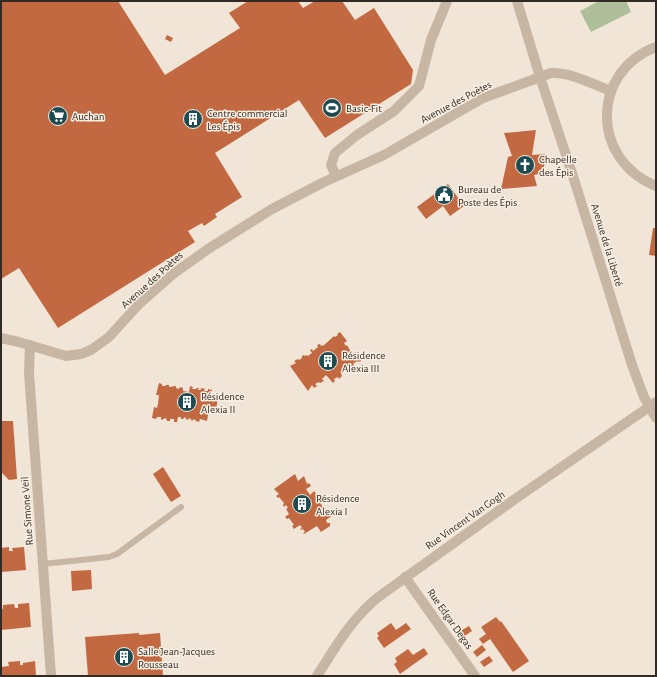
<svg xmlns="http://www.w3.org/2000/svg" width="657" height="677" font-family="'Alegreya Sans',sans-serif">
	<style>
		.green { fill: #aebe98 }
		.building { fill: #c26942 }
		.lines { fill: none; stroke-linecap: round; stroke-linejoin: round }
		.service { stroke: #c7b6a3; stroke-width: 6 }
		.minor { stroke: #c7b6a3; stroke-width: 10 }
		.labels { text-anchor: middle; dominant-baseline: central; stroke-width: 3; stroke-linejoin: round; paint-order: stroke }
		.street-label { font-size: 11px; fill: #322a25; stroke: #f8efe2 }
		.poi-label { font-size: 11px; fill: #322a25; stroke: #f8efe2; text-anchor: start }
	</style>
	<rect width="100%" height="100%" fill="#f0e5d7"/>
	<polygon class="green" points="599,1 626,1 631,12 591,32 580,11"/>
	<g class="building">
		<polygon points="1,1 118,1 165,75 240,28 229,13 248,1 298,1 303,8 315,1 342,1 355,20 374,8 413,70 411,84 325,138 299,100 215,153 242,197 215,214 217,217 204,226 202,223 188,231 195,242 58,328 19,268 1,279"/>
		<polygon points="167,35 173,38 171,42 165,39"/>
		<polygon points="536,130 532,155 546,154 543,173 534,175 537,186 501,189 508,157 512,156 504,133"/>
		<polygon points="448,184 464,206 450,216 443,206 426,219 417,207"/>
		<polygon points="653,228 656,228 656,256 649,255"/>
		<polygon points="340,332 347,341 344,343 346,346 347,345 352,354 355,352 361,361 358,362 357,361 353,364 354,365 351,368 350,367 347,371 346,369 342,372 343,373 341,374 342,376 339,379 338,377 334,379 335,381 333,383 326,375 322,379 324,381 320,383 319,382 315,384 317,386 314,388 312,385 308,391 290,366 296,363 294,361 298,359 299,360 302,358 302,356 304,355 305,356 307,355 308,356 312,353 310,350 312,349 313,351 318,347 317,345 320,344 321,346 323,345 323,346 334,336 335,337 338,335 337,334"/>
		<polygon points="159,383 162,384 162,386 165,386 166,385 169,385 169,387 176,386 176,388 179,389 180,387 183,388 183,391 189,392 190,386 193,387 192,389 196,389 197,388 199,388 198,390 201,390 201,388 205,389 204,391 208,391 208,389 212,390 210,398 218,398 216,410 209,409 207,421 200,419 199,422 196,421 194,419 192,421 190,418 187,420 185,417 183,419 181,419 181,417 178,417 177,422 174,422 174,419 170,419 170,421 167,421 166,418 161,420 161,417 157,417 156,419 152,418 154,407 157,408 158,404 159,395 156,395"/>
		<polygon points="1,421 13,421 17,479 9,480 1,472"/>
		<polygon points="163,467 181,496 171,502 153,474"/>
		<polygon points="295,474 298,481 304,476 307,484 309,483 311,486 306,489 310,495 314,491 316,494 315,495 321,501 320,501 321,504 323,508 325,507 326,510 332,516 326,520 327,523 330,523 330,526 321,532 317,526 304,534 303,533 305,532 303,529 301,530 300,529 302,528 300,525 294,529 292,526 294,525 289,518 287,519 285,517 289,514 286,509 288,508 286,505 284,507 283,505 284,503 279,497 278,498 276,496 279,494 274,489"/>
		<polygon points="9,547 9,551 13,551 12,548 24,547 26,570 1,572 1,548"/>
		<polygon points="91,570 92,589 72,591 71,571"/>
		<polygon points="29,603 31,627 1,630 1,609 3,609 3,605 14,604 15,608 18,608 18,604"/>
		<polygon points="496,617 500,622 501,621 529,661 513,672 490,639 483,644 479,639 486,634 481,627"/>
		<polygon points="391,623 396,630 406,623 411,629 384,648 377,638 379,636 377,633"/>
		<polygon points="469,626 472,631 463,637 459,632"/>
		<polygon points="139,633 139,635 160,633 163,676 88,676 85,637"/>
		<polygon points="482,645 486,650 477,657 473,652"/>
		<polygon points="424,648 428,654 400,674 394,664 397,662 395,658 408,649 413,655"/>
		<polygon points="489,656 493,661 484,667 480,662"/>
		<polygon points="20,661 20,665 23,665 23,663 35,661 36,676 1,676 1,667 9,666 8,662"/>
	</g>
	<g class="lines">
		<polyline class="service" points="43,564 109,557 117,554 181,507"/>
		<g class="minor">
			<polyline points="517,1 540,77 572,173 632,365 644,397 656,418"/>
			<path d="M656,47c-66,25 -65,113 0,139"/>
			<polyline points="336,176 331,165 335,153 357,135 394,111 419,86 431,40 447,1"/>
			<path d="M1,338l18,4 47,14 15,-2 10,-4 18,-13 30,-33 34,-30 35,-25 64,-40 52,-27 60,-27 99,-57 68,-25c20,-1 41,11 60,18"/>
			<polyline points="30,345 29,373 51,676"/>
			<polyline points="405,577 475,676"/>
			<path d="M317,676c19,-30 33,-55 60,-78l138,-99 141,-97"/>
		</g>
	</g>
	<defs>
		<g id="stadium-disc" transform="scale(1)"><circle r="9.5" fill="#1c4b52" stroke="#f8efe2"/><path d="M0-5a6.5 5 0 1 0 0 10a6.5 5 0 1 0 0-10ZM-3.5-1.8h7v3.6h-7Z" fill="#fff"/></g>
		<g id="supermarket-disc" transform="scale(1)"><circle r="9.5" fill="#1c4b52" stroke="#f8efe2"/><path d="M-6-5.5h2.5l.6 2H6L4.5 2H-2.5L-4.4-4H-6ZM-1.5 3.2a1.3 1.3 0 1 0 .1 0ZM3 3.2a1.3 1.3 0 1 0 .1 0Z" fill="#fff"/></g>
		<g id="building-disc" transform="scale(1)"><circle r="9.5" fill="#1c4b52" stroke="#f8efe2"/><path d="M-4-6H4V6H1V3H-1V6H-4ZM-2.5-4.3h1.7v1.8h-1.7ZM.8-4.3h1.7v1.8H.8ZM-2.5-1h1.7V.8h-1.7ZM.8-1h1.7V.8H.8Z" fill="#fff"/></g>
		<g id="church-disc" transform="scale(1)"><circle r="9.5" fill="#1c4b52" stroke="#f8efe2"/><path d="M-1.2-6h2.4v3.5h3.3v2.4h-3.3V6h-2.4V-.1h-3.3v-2.4h3.3Z" fill="#fff"/></g>
		<g id="civic-disc" transform="scale(1)"><circle r="9.5" fill="#1c4b52" stroke="#f8efe2"/><path d="M-.6-6.5H3V-4.5H.6V-3L4-1V1h2V6H-6V1h2V-1L-.6-3ZM-1.2 2.5V6h2.4V2.5Z" fill="#fff"/></g>
	</defs>
	<g fill-rule="evenodd">
		<use href="#stadium-disc" x="332" y="108"/>
		<use href="#supermarket-disc" x="58" y="116"/>
		<use href="#building-disc" x="193" y="119"/>
		<use href="#church-disc" x="525" y="165"/>
		<use href="#civic-disc" x="444" y="195"/>
		<use href="#building-disc" x="328" y="361"/>
		<use href="#building-disc" x="187" y="402"/>
		<use href="#building-disc" x="302" y="504"/>
		<use href="#building-disc" x="124" y="657"/>
	</g>
	<g class="labels">
		<g class="street-label">
			<text transform="translate(456 102) rotate(-28)">Avenue des Poètes</text>
			<text transform="translate(607 245) rotate(73)">Avenue de la Liberté</text>
			<text transform="translate(152 280) rotate(-42)">Avenue des Poètes</text>
			<text transform="translate(27 511) rotate(-94)">Rue Simone Veil</text>
			<text transform="translate(465 520) rotate(-35)">Rue Vincent Van Gogh</text>
			<text transform="translate(450 619) rotate(55)">Rue Edgar Degas</text>
		</g>
		<g class="poi-label">
			<text x="346" y="108">Basic-Fit</text>
			<text x="207" y="113">Centre commercial<tspan x="207" dy="13">Les Épis</tspan></text>
			<text x="72" y="116">Auchan</text>
			<text x="539" y="159">Chapelle<tspan x="539" dy="13">des Épis</tspan></text>
			<text x="458" y="189">Bureau de<tspan x="458" dy="13">Poste des Épis</tspan></text>
			<text x="342" y="355">Résidence<tspan x="342" dy="13">Alexia III</tspan></text>
			<text x="201" y="396">Résidence<tspan x="201" dy="13">Alexia II</tspan></text>
			<text x="316" y="498">Résidence<tspan x="316" dy="13">Alexia I</tspan></text>
			<text x="138" y="651">Salle Jean-Jacques<tspan x="138" dy="13">Rousseau</tspan></text>
		</g>
	</g>
	<rect width="657" height="677" fill="none" stroke="#322a25" stroke-width="4"/>
</svg>
